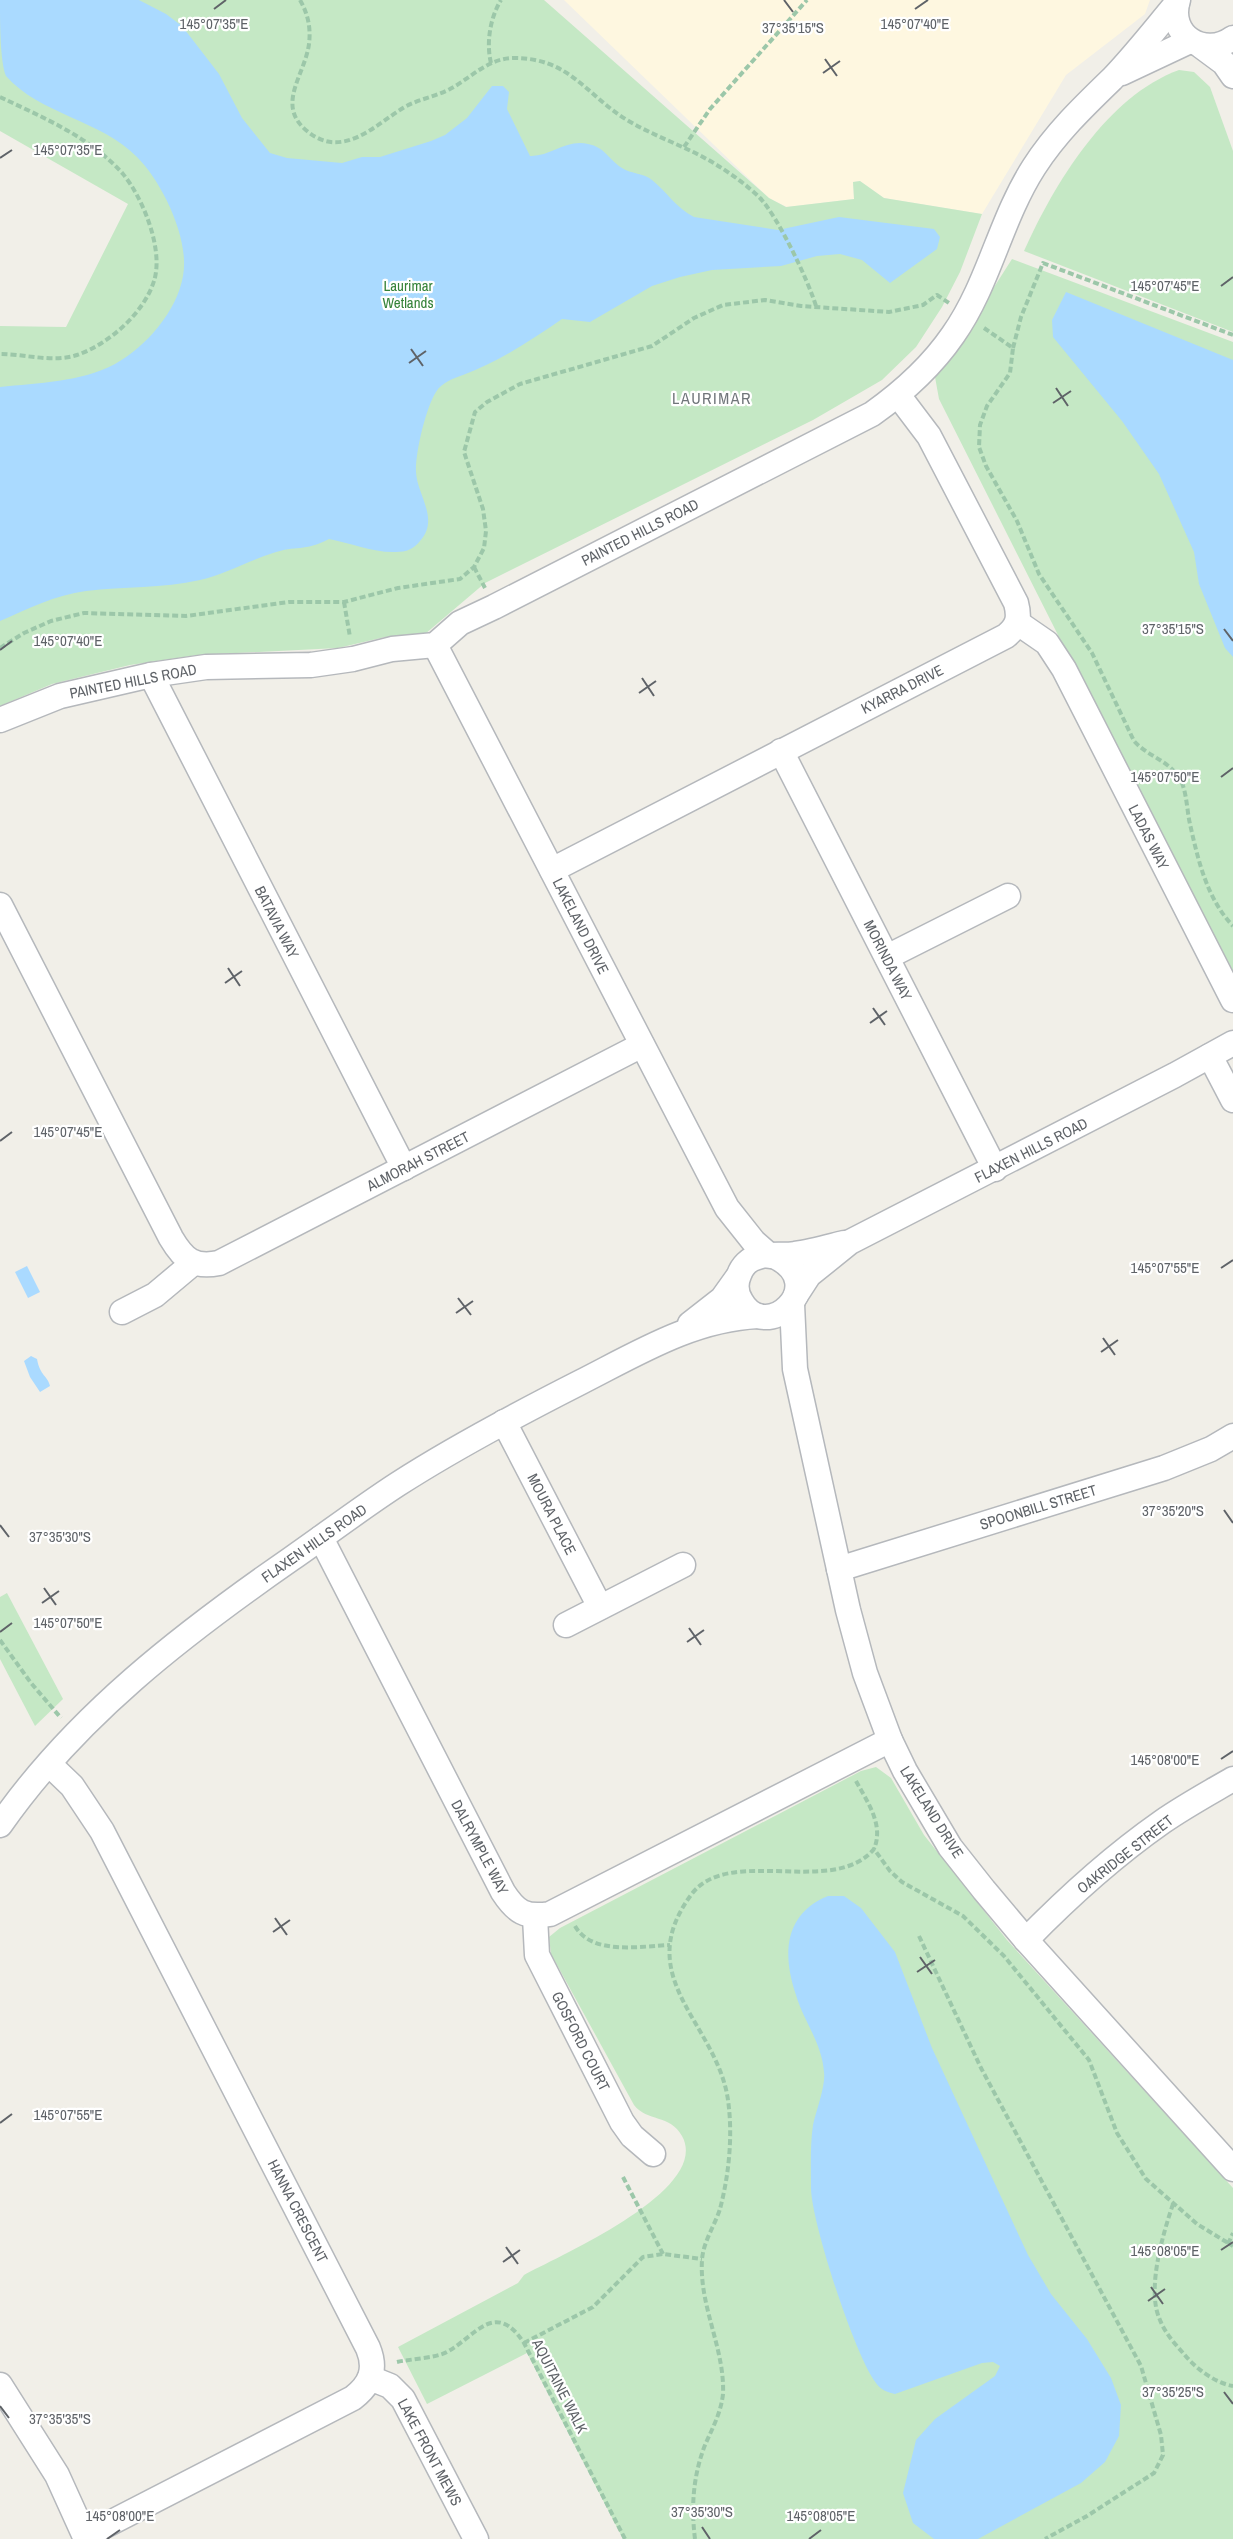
<svg xmlns="http://www.w3.org/2000/svg" width="1233" height="2539" font-family="'Archivo Narrow',sans-serif">
	<style>
		.commercial { fill: #fef7e0 }
		.green { fill: #c5e8c5 }
		.water { fill: #aadaff }
		.lines { fill: none; stroke-linecap: round; stroke-linejoin: round }
		.minor-casing { stroke: #b5b8bc; stroke-width: 27 }
		.path { stroke: #9cc7a9; stroke-width: 4; stroke-dasharray: 6 3; stroke-linecap: butt }
		.minor { stroke: #fff; stroke-width: 24 }
		.ticks { fill: none; stroke: #5f6368; stroke-width: 2 }
		.labels { text-anchor: middle; dominant-baseline: central; stroke-width: 4.5; stroke-linejoin: round; paint-order: stroke }
		.park-label { font-size: 15px; fill: #348238; stroke: #fff }
		.street-label { font-size: 15px; fill: #5f6368; stroke: #fff }
		.neighbourhood-label { font-size: 16px; letter-spacing: 1.5px; fill: #70757a; stroke: #fff }
		.ticks-label { font-size: 15px; text-anchor: middle; fill: #5f6368; stroke: #fff; stroke-width: 4.5; stroke-linejoin: round; paint-order: stroke }
	</style>
	<rect width="100%" height="100%" fill="#f1efe8"/>
	<polygon class="commercial" points="564,0 1150,0 1145,14 1066,75 982,214 884,198 860,181 853,182 854,199 787,207 769,198"/>
	<g class="green">
		<polygon points="0,0 544,0 769,198 786,207 854,199 853,182 860,181 884,198 982,214 960,272 942,307 916,347 882,380 813,420 485,583 425,634 385,637 338,648 198,655 130,665 52,684 0,706 0,326 66,327 128,204 0,131"/>
		<path d="M1179,70l15,2 16,15 23,64v181l-209,-81c30,-67 83,-155 155,-181z"/>
		<polygon points="1012,259 1233,342 1233,982 939,399 935,377 973,326 989,295"/>
		<polygon points="7,1593 63,1699 35,1726 0,1659 0,1597"/>
		<path d="M876,1767l15,11 33,57 83,105 226,248v351h-610l-96,-186 -100,51 -29,-57 120,-64 6,-8c35,-19 188,-85 158,-139 -12,-22 -35,-14 -48,-31l-83,-151 -2,-17 11,-9 301,-157z"/>
	</g>
	<g class="water">
		<path d="M0,0h139l27,14 16,12 37,48 23,44 28,35 17,5 55,5 20,-6h18l51,-16 14,-6 22,-17 25,-32h11l6,6 -2,17 23,47c20,1 36,-17 58,-12 17,3 21,16 34,24 9,6 22,5 30,12 15,12 24,28 42,37l84,13 61,-13 95,12 6,8 -3,12 -47,34 -28,-23 -22,-6 -23,2 -36,10 -69,4 -32,7 -28,9 -62,36 -28,-3c-32,22 -62,42 -99,56 -9,3 -22,8 -27,17 -10,15 -21,62 -20,80 1,23 24,47 4,69 -6,8 -14,11 -24,11 -22,1 -45,-9 -67,-13 -25,13 -33,6 -56,14 -25,8 -48,21 -73,27 -38,9 -76,6 -114,11 -31,4 -58,18 -86,30v-234c38,-4 81,-5 115,-23 31,-17 62,-53 68,-88 7,-37 -21,-94 -46,-119 -36,-37 -98,-43 -131,-81 -6,-14 -6,-57 -6,-76z"/>
		<polygon points="1066,292 1233,360 1233,657 1225,648 1199,584 1194,552 1159,474 1122,421 1053,337 1052,320"/>
		<polygon points="27,1266 40,1292 28,1298 15,1272"/>
		<path d="M31,1356l6,3c3,17 11,17 13,27l-10,6 -10,-15 -6,-16z"/>
		<path d="M828,1896h16l17,12 34,44 37,96 96,207 23,39 36,45 24,39 10,27 -2,31 -14,26 -24,21 -103,56h-44l-21,-16 -10,-30 13,-53 19,-21 60,-43 5,-10 -7,-4 -11,1 -87,31c-8,-2 -14,-4 -19,-11 -21,-27 -64,-159 -65,-194 0,-20 -1,-44 2,-64 3,-14 13,-40 11,-53 -2,-29 -20,-50 -28,-77 -14,-41 -12,-81 32,-99z"/>
	</g>
	<g class="lines">
		<g class="minor-casing">
			<g id="minor">
				<path d="M1178,0c-11,35 26,59 55,38"/>
				<polyline points="1201,46 1224,63 1233,76"/>
				<polyline points="1122,73 1190,41"/>
				<polyline points="1018,623 1047,643 1064,669 1233,1000"/>
				<polyline points="435,645 727,1208 754,1242 770,1256"/>
				<polyline points="151,675 404,1168"/>
				<path d="M0,720l60,-24 91,-21 55,-8 105,-2 42,-6 39,-10 43,-4 25,-22 34,-16 378,-193c31,-22 59,-47 81,-79 36,-51 47,-115 81,-168 22,-34 49,-60 78,-88 23,-24 44,-51 65,-76"/>
				<polyline points="781,751 995,1169"/>
				<path d="M552,870l454,-234c12,-10 14,-18 10,-33l-87,-167 -31,-41"/>
				<path d="M0,905l171,333c13,22 23,30 48,25l423,-218"/>
				<polyline points="887,957 1008,896"/>
				<polyline points="1210,1056 1233,1100"/>
				<path d="M776,1257c55,28 -10,89 -35,44 -5,-8 -6,-17 -2,-26 3,-9 10,-16 19,-18 11,-4 25,-1 37,-3 16,-2 33,-7 49,-11"/>
				<polyline points="796,1295 809,1275 850,1242 1175,1075 1233,1043"/>
				<polyline points="792,1304 795,1369 848,1610 865,1673 890,1740 905,1771 950,1847 984,1890 1026,1940 1233,2169"/>
				<polyline points="122,1312 155,1295 192,1264"/>
				<polyline points="690,1324 722,1299 737,1278"/>
				<polyline points="504,1422 600,1607"/>
				<path d="M321,1538l182,354c13,20 22,26 47,22l340,-174"/>
				<polyline points="839,1569 1164,1468 1211,1449 1233,1436"/>
				<polyline points="566,1625 683,1565"/>
				<path d="M49,1764l23,22 30,45 266,517c9,22 2,37 -15,50l-268,138"/>
				<path d="M0,1825c76,-109 183,-191 291,-266 36,-25 70,-51 107,-75 59,-38 120,-70 183,-102 57,-29 112,-63 177,-66"/>
				<polyline points="535,1917 537,1955 622,2122 632,2136 653,2154"/>
				<path d="M1026,1940c42,-43 86,-83 136,-118 23,-16 47,-29 71,-43"/>
				<polyline points="370,2378 390,2386 403,2399 476,2539"/>
				<polyline points="0,2385 57,2475 86,2539"/>
			</g>
		</g>
		<g class="path">
			<path d="M300,0c8,14 11,28 9,44 -4,31 -34,61 -2,87 35,29 67,-5 96,-23 15,-9 32,-11 47,-19 21,-11 38,-31 64,-31 56,0 72,37 113,62 30,18 64,28 93,47 13,8 29,20 40,31 18,19 48,82 56,108"/>
			<path d="M491,63c-5,-20 -1,-45 10,-63"/>
			<path d="M0,97c42,20 92,41 123,77 20,24 41,76 31,107 -10,32 -45,63 -77,74 -23,8 -53,-1 -77,-1"/>
			<polyline points="684,147 710,109 807,0"/>
			<path d="M984,328l29,20 -3,25 -23,33 -7,19 -1,22 7,19 31,55 22,53 53,79 42,88c14,16 38,20 48,42 5,13 5,28 8,41 8,36 17,75 43,102"/>
			<polyline points="1013,348 1021,317 1043,263 1233,335"/>
			<polyline points="474,567 485,588"/>
			<polyline points="344,602 350,637"/>
			<polyline points="0,648 24,633 51,621 84,613 186,616 289,602 344,602 398,588 460,579 474,567 484,548 486,531 483,509 464,452 475,412 487,402 520,384 652,346 694,318 723,305 765,300 801,306 889,312 923,305 937,295 949,303"/>
			<polyline points="0,1640 31,1683 61,1718"/>
			<path d="M856,1781c12,22 28,44 18,68"/>
			<path d="M575,1926c17,30 66,20 95,19"/>
			<polyline points="919,1936 981,2068 1141,2366 1161,2435 1163,2455 1154,2473 1087,2516 1045,2539"/>
			<polyline points="623,2177 663,2254"/>
			<path d="M1173,2204c-10,30 -27,86 -13,116 5,13 15,24 24,34 11,14 31,29 49,32"/>
			<polyline points="1228,2244 1233,2233"/>
			<polyline points="524,2343 593,2307 643,2257 663,2254 702,2259"/>
			<path d="M397,2362c13,-3 39,-4 50,-10 29,-16 48,-53 77,-9l101,196"/>
			<path d="M695,2539c-4,-32 -2,-63 10,-94 7,-16 16,-32 18,-51 2,-45 -24,-88 -21,-134 1,-18 13,-35 18,-51 9,-34 13,-74 8,-109 -11,-77 -98,-122 -37,-205 37,-51 142,3 183,-46l16,22 12,11 61,34 41,40 85,104 28,73 29,46 51,45 36,22"/>
		</g>
		<use href="#minor" class="minor"/>
	</g>
	<path class="ticks" d="M784,0l9,12M214,9l12,-9M915,9l13,-9M825,59l12,17M823,73l17,-12M0,158l12,-8M1221,286l12,-9M411,349l12,17M409,363l17,-12M1056,388l12,18M1053,403l18,-12M1224,629l9,12M0,650l12,-9M642,678l12,18M639,693l17,-12M1221,777l12,-9M228,968l12,18M225,983l17,-12M873,1008l12,17M870,1023l17,-12M0,1141l12,-9M1221,1268l12,-8M458,1298l13,17M456,1313l17,-12M1103,1338l12,17M1101,1352l17,-12M1224,1510l9,13M0,1525l9,12M44,1588l12,17M42,1603l17,-12M689,1628l12,17M0,1632l12,-9M687,1642l17,-12M1221,1759l12,-8M275,1918l12,17M273,1932l17,-12M920,1957l12,17M917,1972l18,-12M0,2123l12,-9M506,2247l12,17M1221,2250l12,-8M503,2262l17,-12M1151,2287l12,17M1148,2301l17,-12M1224,2392l9,12M0,2406l9,12M702,2527l8,12M107,2539l13,-9M809,2539l12,-9"/>
	<g class="labels">
		<g class="park-label">
			<text x="408" y="285">Laurimar<tspan x="408" dy="17">Wetlands</tspan></text>
		</g>
		<g class="street-label">
			<text transform="translate(640 532) rotate(-27)">PAINTED HILLS ROAD</text>
			<text transform="translate(133 681) rotate(-11)">PAINTED HILLS ROAD</text>
			<text transform="translate(902 689) rotate(-27)">KYARRA DRIVE</text>
			<text transform="translate(1149 837) rotate(63)">LADAS WAY</text>
			<text transform="translate(277 922) rotate(63)">BATAVIA WAY</text>
			<text transform="translate(581 926) rotate(63)">LAKELAND DRIVE</text>
			<text transform="translate(888 960) rotate(63)">MORINDA WAY</text>
			<text transform="translate(1031 1150) rotate(-27)">FLAXEN HILLS ROAD</text>
			<text transform="translate(418 1161) rotate(-27)">ALMORAH STREET</text>
			<text transform="translate(1038 1507) rotate(-17)">SPOONBILL STREET</text>
			<text transform="translate(552 1514) rotate(63)">MOURA PLACE</text>
			<text transform="translate(314 1543) rotate(-35)">FLAXEN HILLS ROAD</text>
			<text transform="translate(932 1812) rotate(58)">LAKELAND DRIVE</text>
			<text transform="translate(480 1847) rotate(62)">DALRYMPLE WAY</text>
			<text transform="translate(1125 1854) rotate(-38)">OAKRIDGE STREET</text>
			<text transform="translate(581 2041) rotate(63)">GOSFORD COURT</text>
			<text transform="translate(298 2211) rotate(63)">HANNA CRESCENT</text>
			<text transform="translate(560 2386) rotate(63)">AQUITAINE WALK</text>
			<text transform="translate(430 2452) rotate(62)">LAKE FRONT MEWS</text>
		</g>
		<g class="neighbourhood-label">
			<text x="712" y="398">LAURIMAR</text>
		</g>
	</g>
	<g class="ticks-label">
		<text x="915" y="29">145°07'40"E</text>
		<text x="214" y="29">145°07'35"E</text>
		<text x="793" y="33">37°35'15"S</text>
		<text x="68" y="155">145°07'35"E</text>
		<text x="1165" y="291">145°07'45"E</text>
		<text x="1173" y="634">37°35'15"S</text>
		<text x="68" y="646">145°07'40"E</text>
		<text x="1165" y="782">145°07'50"E</text>
		<text x="68" y="1137">145°07'45"E</text>
		<text x="1165" y="1273">145°07'55"E</text>
		<text x="1173" y="1516">37°35'20"S</text>
		<text x="60" y="1542">37°35'30"S</text>
		<text x="68" y="1628">145°07'50"E</text>
		<text x="1165" y="1765">145°08'00"E</text>
		<text x="68" y="2120">145°07'55"E</text>
		<text x="1165" y="2256">145°08'05"E</text>
		<text x="1173" y="2397">37°35'25"S</text>
		<text x="60" y="2424">37°35'35"S</text>
		<text x="702" y="2517">37°35'30"S</text>
		<text x="120" y="2521">145°08'00"E</text>
		<text x="821" y="2521">145°08'05"E</text>
	</g>
</svg>
